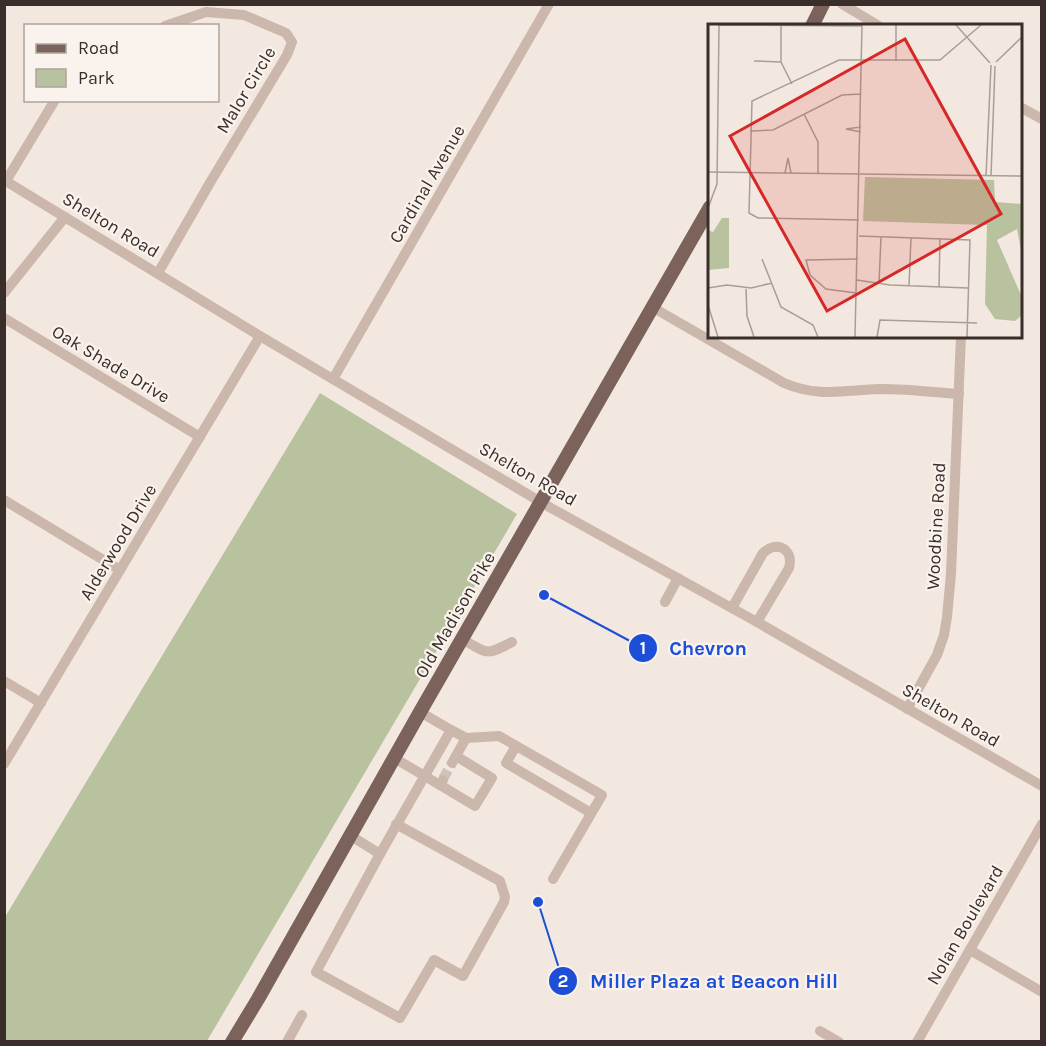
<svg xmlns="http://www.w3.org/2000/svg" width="1046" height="1046" font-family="Karla,sans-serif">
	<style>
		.green { fill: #b9c29f }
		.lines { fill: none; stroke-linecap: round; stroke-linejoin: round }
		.minor-tunnel { stroke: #cec3bb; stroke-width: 10; stroke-dasharray: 10 5; stroke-linecap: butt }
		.minor { stroke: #cbb7ab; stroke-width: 10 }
		.major { stroke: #7b635c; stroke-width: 14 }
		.labels { text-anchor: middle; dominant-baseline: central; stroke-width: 4.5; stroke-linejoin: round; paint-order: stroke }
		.street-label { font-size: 18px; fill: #392e2a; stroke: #faf2ec }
		.inset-road { fill: none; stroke: #a99e97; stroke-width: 1.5 }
		.view { fill: #d62828; fill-opacity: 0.15; stroke: #d62828; stroke-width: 3 }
		.inset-edge { fill: none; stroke: #392e2a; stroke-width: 3 }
		.leader { fill: none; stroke: #1d4ed8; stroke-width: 2 }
		.callout-dot { fill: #1d4ed8; stroke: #faf2ec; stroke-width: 2 }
		.mark-label { font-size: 18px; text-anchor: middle; font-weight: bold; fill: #fff }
		.callout-label { font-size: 20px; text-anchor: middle; font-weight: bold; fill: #1d4ed8; stroke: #faf2ec; stroke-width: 4.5; stroke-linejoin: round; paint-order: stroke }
	</style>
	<rect width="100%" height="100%" fill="#f3e8df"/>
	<polygon class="green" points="320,393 517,514 207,1041 5,1041 5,917"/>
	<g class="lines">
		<polyline class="minor-tunnel" points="443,779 452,763"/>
		<g class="minor">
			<polyline points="842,4 879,26"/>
			<polyline points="1020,107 1042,119"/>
			<polyline points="4,180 260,336 551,508 757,622 1042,786"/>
			<polyline points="6,181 55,100"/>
			<polyline points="158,273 211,181 287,55 292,42 286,33 244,15 206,12 165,26"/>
			<polyline points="4,293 65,217"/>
			<path d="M652,307l132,76c35,15 61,7 96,6 26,0 53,3 79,5"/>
			<polyline points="4,318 200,437"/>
			<polyline points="333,379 549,4"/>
			<polyline points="4,500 120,570"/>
			<polyline points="665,602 678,578"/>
			<path d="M732,608l31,-55c14,-13 31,-4 26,15l-32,54"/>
			<path d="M462,639c26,15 24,17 50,3"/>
			<polyline points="4,681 41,703"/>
			<polyline points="907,709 937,655 944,635 947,617 951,574 961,336"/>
			<polyline points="451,730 466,738 452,763"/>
			<polyline points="466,738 499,736 602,795 553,879"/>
			<polyline points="516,746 506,763 591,813"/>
			<polyline points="394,758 440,785 443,780"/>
			<polyline points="4,764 260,336"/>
			<polyline points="440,785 475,806 492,778 456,756"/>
			<polyline points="351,836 380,854 451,730 420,712"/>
			<polyline points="380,854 316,972 400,1018 434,960 463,976 504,902 505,897 500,881 396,824"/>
			<polyline points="970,950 1042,992"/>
			<polyline points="820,1031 839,1042"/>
			<polyline points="287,1042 302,1015"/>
			<polyline points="917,1042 1042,824"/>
		</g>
		<g class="major">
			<polyline points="812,26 823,4"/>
			<polyline points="232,1042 258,999 420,712 710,207"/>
		</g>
	</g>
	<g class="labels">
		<g class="street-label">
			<text transform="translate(246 90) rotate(-59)">Malor Circle</text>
			<text transform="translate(427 184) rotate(-60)">Cardinal Avenue</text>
			<text transform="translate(111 225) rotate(31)">Shelton Road</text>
			<text transform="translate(111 364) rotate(31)">Oak Shade Drive</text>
			<text transform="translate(528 474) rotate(30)">Shelton Road</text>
			<text transform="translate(936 526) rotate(-87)">Woodbine Road</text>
			<text transform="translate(118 542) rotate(-59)">Alderwood Drive</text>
			<text transform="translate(455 615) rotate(-60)">Old Madison Pike</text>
			<text transform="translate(951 715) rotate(30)">Shelton Road</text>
			<text transform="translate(965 925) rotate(-60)">Nolan Boulevard</text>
		</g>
	</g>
	<g transform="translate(708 24)">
		<rect width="314" height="314" fill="#f3e8df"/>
		<path d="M157,153l129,3 1,22 26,2v46l-4,-21 -20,11 24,55v21l-6,5 -20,-2 -10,-15 2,-79 -124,-4zM14,194h7v50l-21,2v-40l5,2z" fill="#b9c29f"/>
		<path class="inset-road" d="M11,1l143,1M73,1v37l11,22M248,1l34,38M46,37l27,1M188,37v-36M288,38l26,-25M96,90l14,28v31M153,103l-15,2 15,3M42,107l23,-1 69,-35 19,-1M0,148l314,4M77,149l3,-15 3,15M278,152l5,-111M283,152l4,-110M0,184l9,-24 2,-159M151,196l-101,-2 -9,-5 3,-112 87,-41h101l41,-35M151,212l111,4 -3,97M54,235l19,48 32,18 5,12M149,256l33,5 78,3M171,259l2,-46M201,262l2,-48M231,263l1,-48M0,264l19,-3 24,3 21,-5M38,265l1,27 7,21M148,269l-30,-4 -16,-14 -4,-15 52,-1M0,281l10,32M147,313l7,-312M169,313l3,-17 97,3"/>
		<path class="view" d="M197,15l96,175 -174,97 -97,-175z"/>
		<rect width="314" height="314" class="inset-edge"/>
	</g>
	<path class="leader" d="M544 595L643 648M538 902L563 981"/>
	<g class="callout-dot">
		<circle cx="544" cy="595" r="6"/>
		<circle cx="538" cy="902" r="6"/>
		<circle cx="643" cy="648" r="15"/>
		<circle cx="563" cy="981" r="15"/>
	</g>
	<g class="mark-label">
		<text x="643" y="654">1</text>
		<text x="563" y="987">2</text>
	</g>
	<g class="callout-label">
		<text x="708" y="655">Chevron</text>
		<text x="714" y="988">Miller Plaza at Beacon Hill</text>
	</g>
	<rect width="1046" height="1046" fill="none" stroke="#392e2a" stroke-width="12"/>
	<rect x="24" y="24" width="195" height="78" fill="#faf2ec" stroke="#ada49e" stroke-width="1.5"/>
	<rect x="36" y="44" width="30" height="9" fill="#7b635c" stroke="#ada49e" stroke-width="1.5"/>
	<text x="78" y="54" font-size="18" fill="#392e2a">Road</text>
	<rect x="36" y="69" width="30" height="18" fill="#b9c29f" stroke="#ada49e" stroke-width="1.5"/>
	<text x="78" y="84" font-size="18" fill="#392e2a">Park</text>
</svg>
